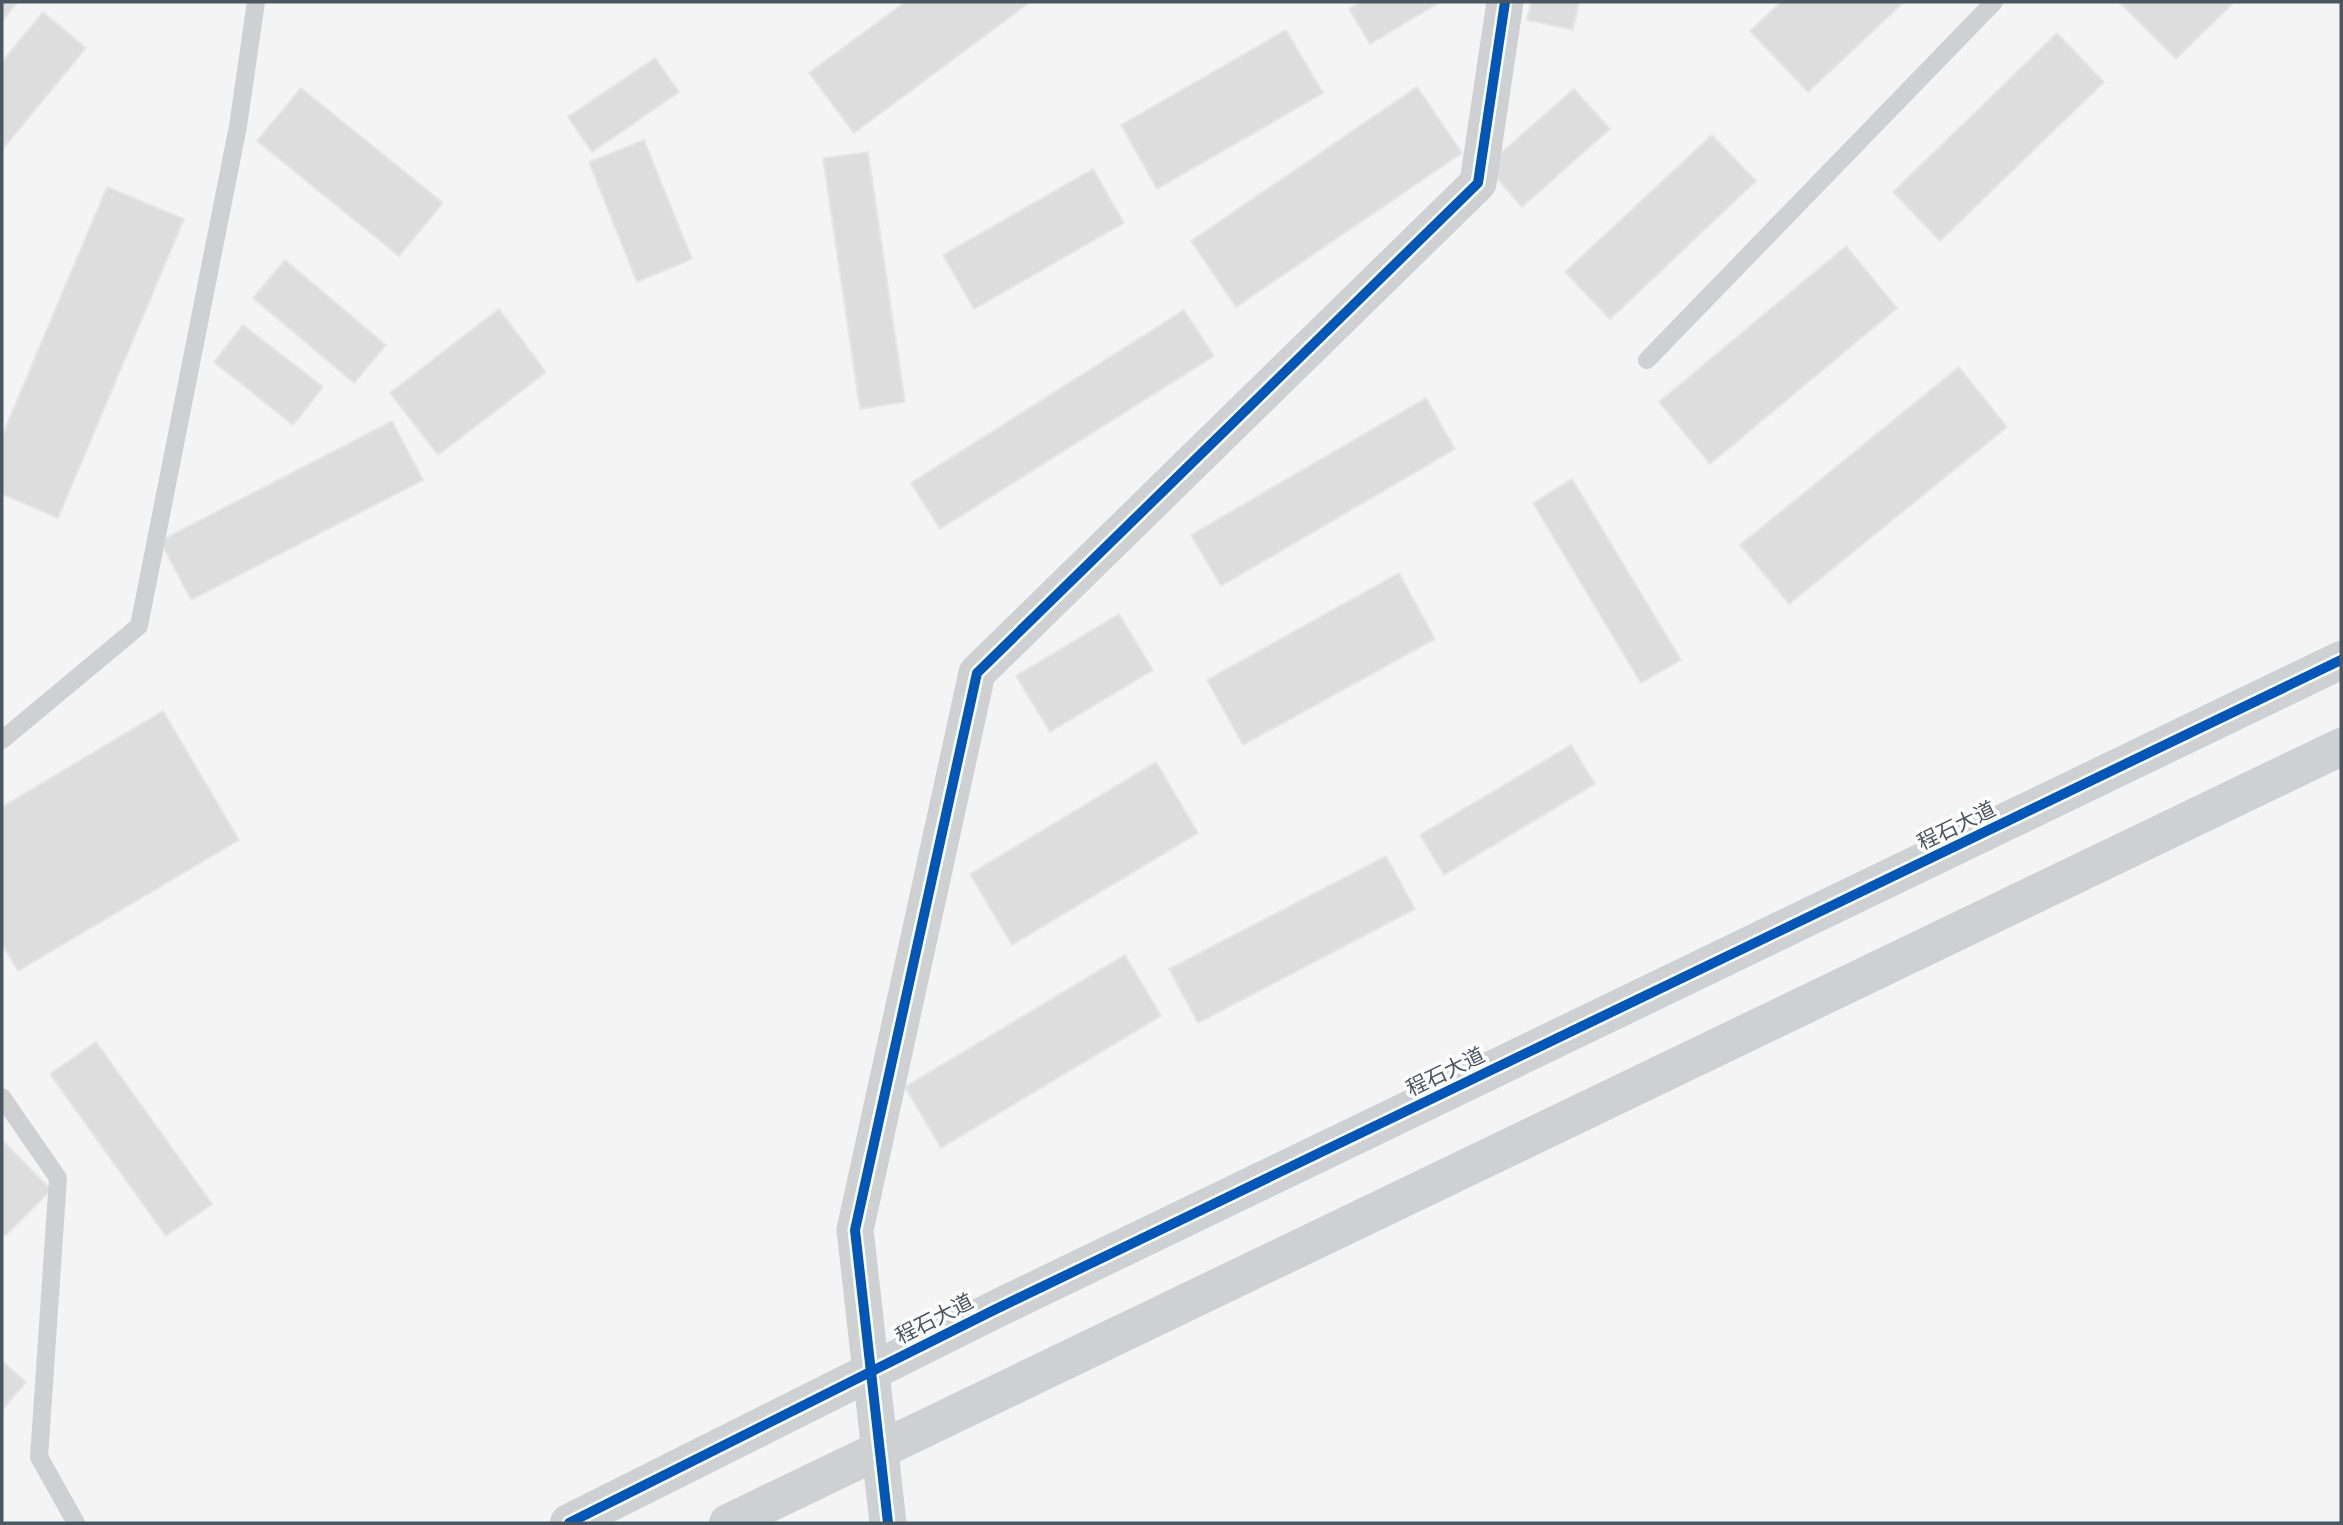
<svg xmlns="http://www.w3.org/2000/svg" width="2343" height="1525" font-family="Quicksand,'Noto Sans SC',sans-serif">
	<style>
		.building { fill: #ddddde; stroke: #e5e6e7; stroke-width: 2 }
		.lines { fill: none; stroke-linecap: round; stroke-linejoin: round }
		.service { stroke: #ced0d2; stroke-width: 18 }
		.minor { stroke: #ced0d2; stroke-width: 37 }
		.tertiary { stroke: #ced0d2; stroke-width: 38 }
		.cycleway-casing { stroke: #fff; stroke-width: 15 }
		.cycleway { stroke: #0057b8; stroke-width: 10 }
		.labels { text-anchor: middle; dominant-baseline: central; stroke-width: 7; stroke-linejoin: round; paint-order: stroke }
		.street-label { font-size: 21px; fill: #4a5661; stroke: #fff }
	</style>
	<rect width="100%" height="100%" fill="#f4f4f4"/>
	<g class="building">
		<polygon points="2,2 18,2 2,21"/>
		<polygon points="905,2 1030,2 854,133 809,73"/>
		<polygon points="1360,2 1440,2 1370,44 1349,9"/>
		<polygon points="1531,2 1579,2 1573,30 1527,20"/>
		<polygon points="1781,2 1904,2 1808,92 1750,31"/>
		<polygon points="2119,2 2234,2 2176,59"/>
		<polygon points="43,12 86,48 2,150 2,62"/>
		<polygon points="1286,30 1323,93 1157,189 1121,125"/>
		<polygon points="2057,33 2104,82 1940,241 1893,192"/>
		<polygon points="655,58 679,92 592,152 568,117"/>
		<polygon points="1417,87 1462,153 1236,307 1191,241"/>
		<polygon points="301,88 443,203 399,256 257,141"/>
		<polygon points="1574,89 1610,129 1522,207 1486,166"/>
		<polygon points="1712,135 1756,181 1610,319 1565,272"/>
		<polygon points="644,140 692,259 637,282 589,162"/>
		<polygon points="868,152 905,402 860,409 823,158"/>
		<polygon points="1093,169 1124,223 974,309 943,255"/>
		<polygon points="107,187 184,219 58,518 2,494 2,436"/>
		<polygon points="1846,246 1897,308 1710,464 1659,402"/>
		<polygon points="285,260 386,345 354,383 253,298"/>
		<polygon points="499,309 546,372 438,455 390,393"/>
		<polygon points="1184,310 1214,356 940,529 911,483"/>
		<polygon points="243,325 323,387 293,425 214,362"/>
		<polygon points="1959,367 2007,427 1789,604 1740,545"/>
		<polygon points="1426,398 1455,449 1221,586 1191,535"/>
		<polygon points="392,421 423,480 191,600 160,541"/>
		<polygon points="1572,479 1681,660 1641,683 1533,503"/>
		<polygon points="1399,573 1435,639 1243,745 1207,680"/>
		<polygon points="1119,614 1153,670 1050,732 1016,676"/>
		<polygon points="163,711 239,840 18,971 2,944 2,807"/>
		<polygon points="1571,745 1595,784 1444,875 1420,835"/>
		<polygon points="1156,762 1198,833 1012,945 970,874"/>
		<polygon points="1386,856 1415,909 1198,1023 1169,969"/>
		<polygon points="1125,955 1161,1016 941,1148 905,1087"/>
		<polygon points="96,1042 212,1204 166,1236 50,1074"/>
		<polygon points="2,1140 51,1190 5,1236 2,1232"/>
		<polygon points="2,1361 26,1382 2,1410"/>
	</g>
	<g class="lines">
		<g class="service">
			<polyline points="1647,360 1994,2"/>
			<polyline points="2,740 139,626 238,126 256,2"/>
			<polyline points="2,1097 58,1178 39,1457 76,1523"/>
		</g>
		<polyline class="minor" points="888,1523 855,1230 977,673 1478,183 1505,2"/>
		<g class="tertiary">
			<polyline points="569,1523 994,1310 2341,660"/>
			<polyline points="728,1523 2341,747"/>
		</g>
		<g class="cycleway-casing">
			<g id="cycleway">
				<polyline points="569,1523 994,1310 2341,660"/>
				<polyline points="888,1523 855,1230 977,673 1478,183 1505,2"/>
			</g>
		</g>
		<use href="#cycleway" class="cycleway"/>
	</g>
	<g class="labels">
		<g class="street-label">
			<text transform="translate(1956 825) rotate(-26)">程石大道</text>
			<text transform="translate(1445 1071) rotate(-26)">程石大道</text>
			<text transform="translate(934 1318) rotate(-27)">程石大道</text>
		</g>
	</g>
	<rect width="2343" height="1525" fill="none" stroke="#4a5661" stroke-width="7"/>
</svg>
